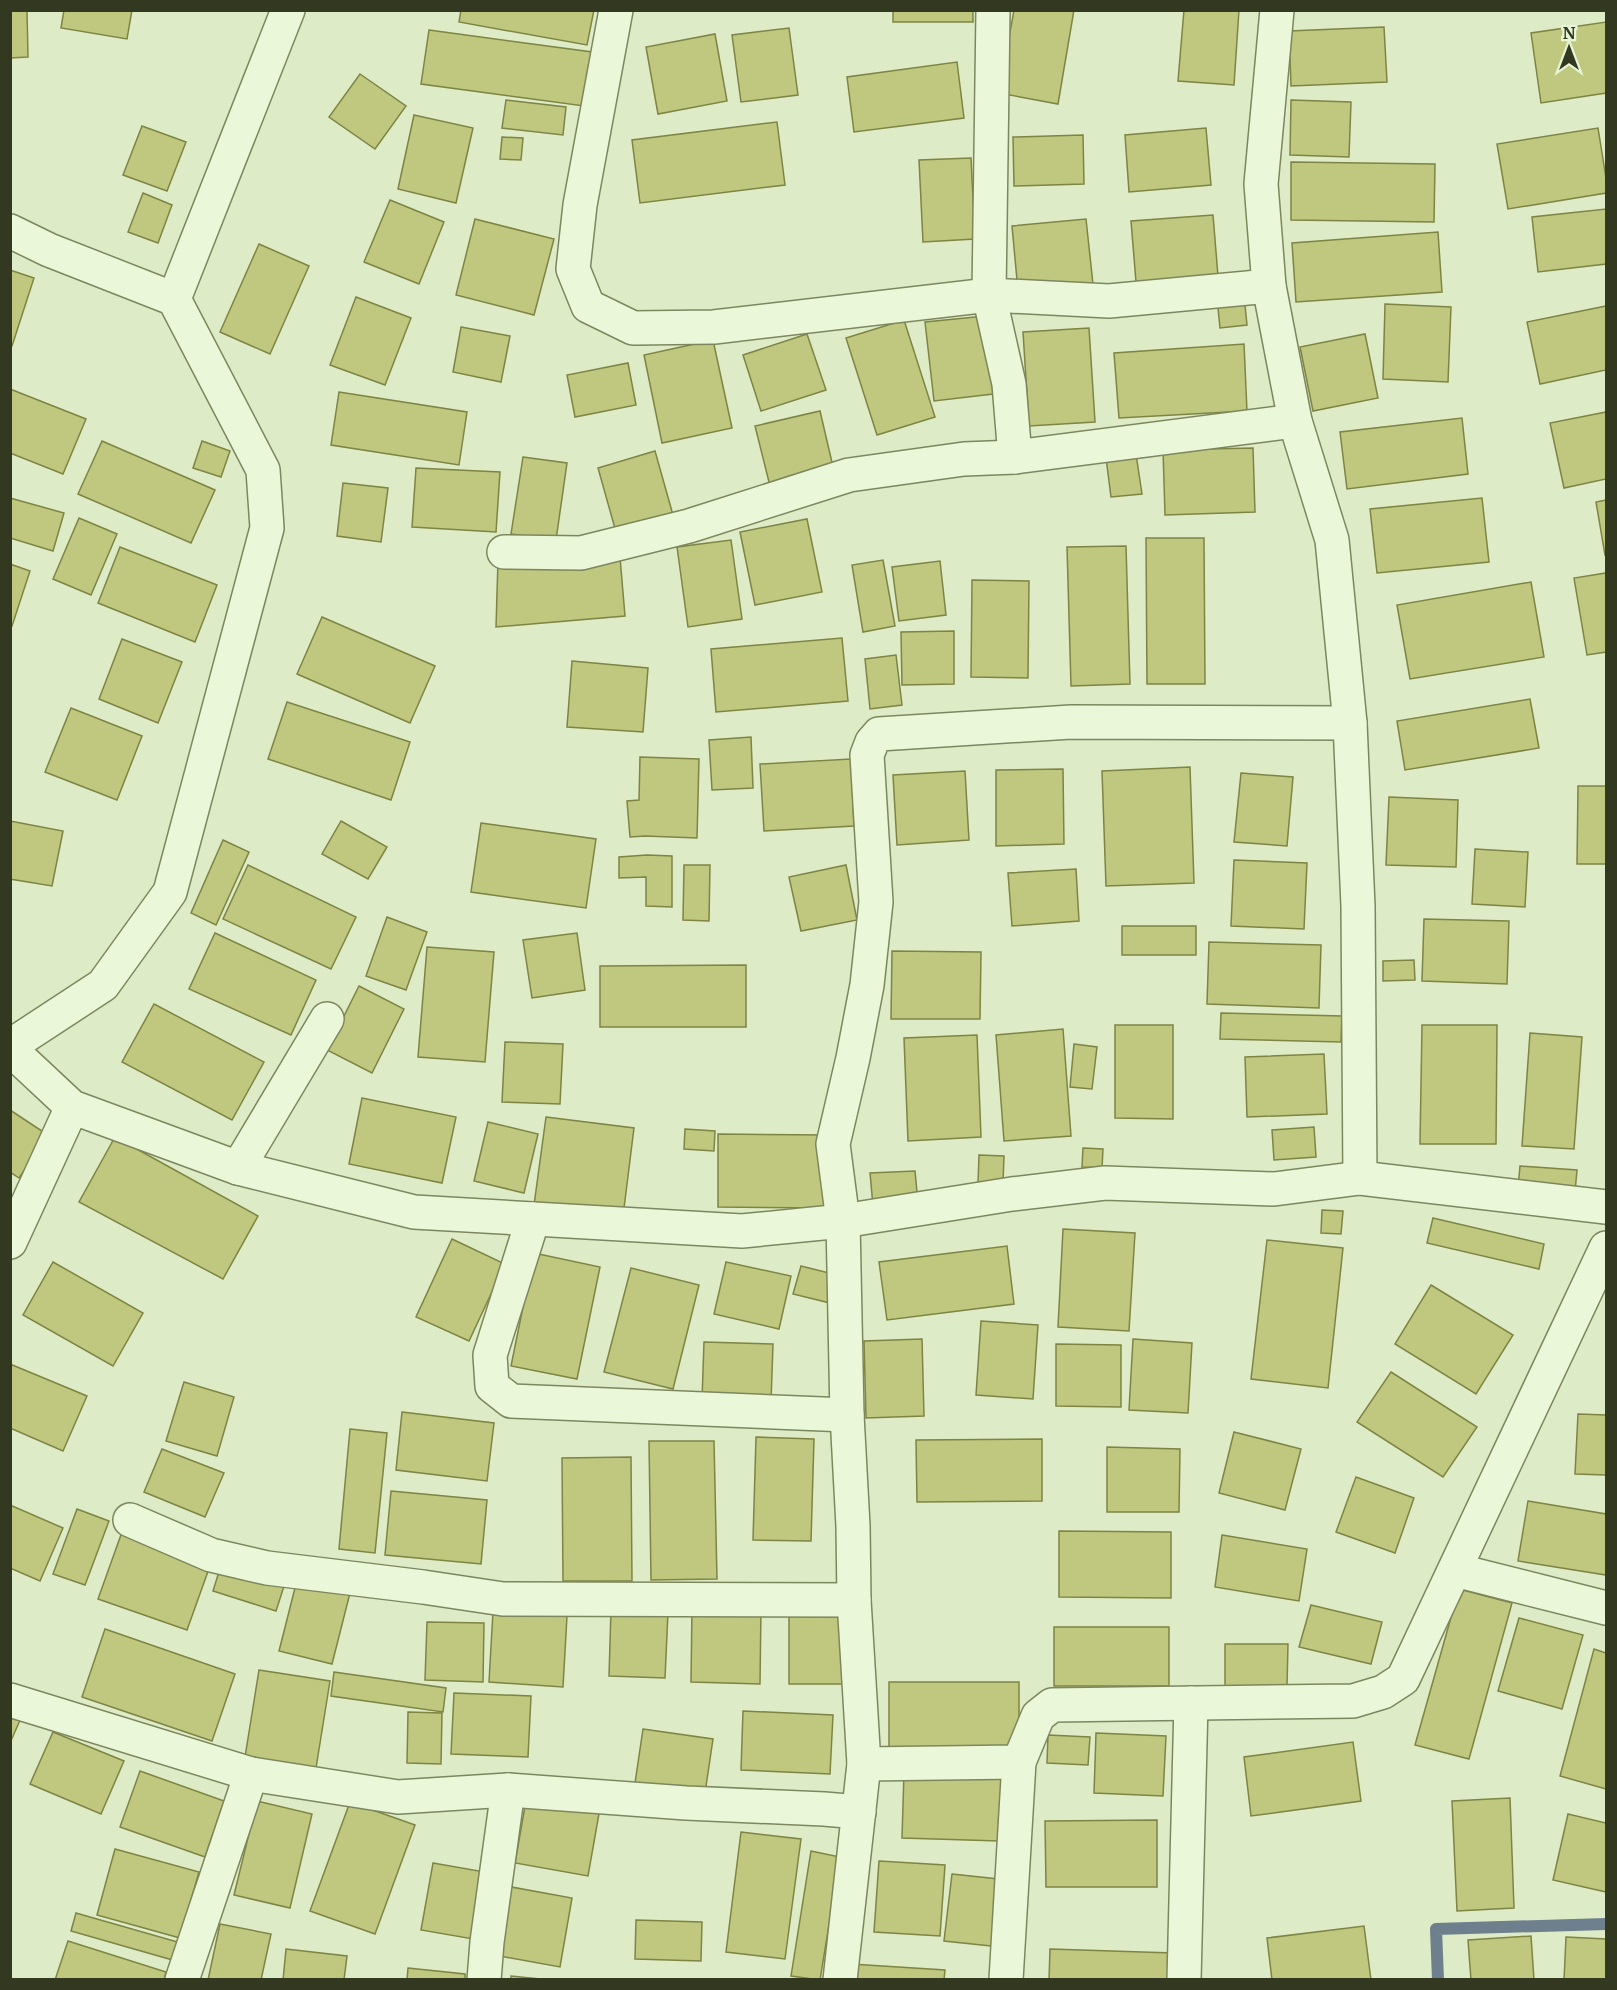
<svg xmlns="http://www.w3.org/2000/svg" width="1617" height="1990" font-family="Merriweather,serif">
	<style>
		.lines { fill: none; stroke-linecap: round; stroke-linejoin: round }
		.stream { stroke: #6e7f8e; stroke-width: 12 }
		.building { fill: #bfc87e; stroke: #7e8444; stroke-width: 1.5 }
		.minor-casing { stroke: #7d875d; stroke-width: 36 }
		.minor { stroke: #ebf7d9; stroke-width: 33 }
	</style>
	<rect width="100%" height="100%" fill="#ddecc6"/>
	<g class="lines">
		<polyline class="stream" points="1438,1980 1436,1929 1606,1924"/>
	</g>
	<g class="building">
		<polygon points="10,10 27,10 28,57 10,58"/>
		<polygon points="64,10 132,10 127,39 61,28"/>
		<polygon points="461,10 594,10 587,45 459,22"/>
		<rect x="893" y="10" width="80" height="12"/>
		<polygon points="1014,10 1074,10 1058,104 999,93"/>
		<polygon points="1184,10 1239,10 1234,85 1178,81"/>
		<polygon points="1606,22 1606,93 1541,103 1531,33"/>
		<polygon points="1384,27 1387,82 1291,86 1289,31"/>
		<polygon points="789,28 798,95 741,102 732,35"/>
		<polygon points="429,30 592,52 584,106 421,84"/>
		<polygon points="715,34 727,101 658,114 646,47"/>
		<polygon points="957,62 964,118 854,132 847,77"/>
		<polygon points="360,74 406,106 375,149 329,117"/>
		<polygon points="506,100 566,107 563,135 502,128"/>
		<polygon points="1291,100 1351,102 1349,157 1290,155"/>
		<polygon points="414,115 473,128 456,203 398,189"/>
		<polygon points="777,122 785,185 640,203 632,140"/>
		<polygon points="142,126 186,142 167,191 123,175"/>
		<polygon points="1206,128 1211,185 1129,192 1125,135"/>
		<polygon points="1598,128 1606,178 1606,193 1508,209 1497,144"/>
		<polygon points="1083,135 1084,184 1014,186 1013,137"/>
		<polygon points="502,137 523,138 521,160 500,159"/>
		<polygon points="971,158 975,239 923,242 919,160"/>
		<polygon points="1291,162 1435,164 1434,222 1291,220"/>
		<polygon points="143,193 172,205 158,243 128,232"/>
		<polygon points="390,200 444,222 419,284 364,262"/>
		<polygon points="1606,209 1606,264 1538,272 1532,217"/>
		<polygon points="1213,215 1218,276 1136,282 1131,221"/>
		<polygon points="475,219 554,239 534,315 456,295"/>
		<polygon points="1086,219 1093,284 1018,291 1012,226"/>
		<polygon points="1438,232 1442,292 1296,302 1292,243"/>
		<polygon points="259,244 309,266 270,354 220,332"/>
		<polygon points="10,270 34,278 12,346 10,346"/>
		<polygon points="1244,295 1247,325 1220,328 1217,298"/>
		<polygon points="356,297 411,318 385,385 330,365"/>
		<polygon points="1385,304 1451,307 1448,382 1383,379"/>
		<polygon points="1606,306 1606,370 1540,384 1527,322"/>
		<polygon points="985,316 993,394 934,401 925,322"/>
		<polygon points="904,320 935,417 877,435 846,338"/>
		<polygon points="461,327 510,336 501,382 453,372"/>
		<polygon points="1089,328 1095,422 1029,426 1023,332"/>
		<polygon points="807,334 826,390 761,411 743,355"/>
		<polygon points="1365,334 1378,398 1313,411 1300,347"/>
		<polygon points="713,340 732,428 662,443 644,355"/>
		<polygon points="1244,344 1247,411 1119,418 1114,353"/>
		<polygon points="628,363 636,405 575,417 567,375"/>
		<polygon points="10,389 86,419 63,474 10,453"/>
		<polygon points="339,392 467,412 459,465 331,445"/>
		<polygon points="820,411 834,471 770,486 755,426"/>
		<polygon points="1606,412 1606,479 1564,488 1550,423"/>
		<polygon points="1462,418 1468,474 1347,489 1340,432"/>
		<polygon points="102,441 215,490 191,543 78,494"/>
		<polygon points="202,441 230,451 221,477 193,468"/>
		<polygon points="1253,448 1255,512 1165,515 1163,450"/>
		<polygon points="655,451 673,515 616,532 598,468"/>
		<polygon points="1136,454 1142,494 1111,497 1106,458"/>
		<polygon points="523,457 567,463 556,540 511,534"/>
		<polygon points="416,468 500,472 496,532 412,527"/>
		<polygon points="343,483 388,488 381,542 337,536"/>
		<polygon points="10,498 64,513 53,551 10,538"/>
		<polygon points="1482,498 1489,562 1377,573 1370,509"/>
		<polygon points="1606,500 1606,555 1605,555 1596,502"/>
		<polygon points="79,518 117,534 91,595 53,579"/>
		<polygon points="807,519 822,592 755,605 740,532"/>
		<polygon points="1146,538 1204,538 1205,684 1147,684"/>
		<polygon points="731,540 742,619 688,627 677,547"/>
		<polygon points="1126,546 1130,684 1071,686 1067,547"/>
		<polygon points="120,547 217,585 195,642 98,603"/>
		<polygon points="620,557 625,616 496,627 498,560"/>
		<polygon points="883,560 895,626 863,632 852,565"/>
		<polygon points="940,561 946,615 899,621 892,567"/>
		<polygon points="10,564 30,571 12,626 10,625"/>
		<polygon points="1606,573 1606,652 1587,655 1574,578"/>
		<polygon points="972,580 1029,581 1028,678 971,677"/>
		<polygon points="1531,582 1544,657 1410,679 1397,605"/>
		<polygon points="322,617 435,666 410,723 297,674"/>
		<polygon points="954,631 954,684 902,685 901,632"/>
		<polygon points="842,638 848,701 716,712 711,649"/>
		<polygon points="122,639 182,662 158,723 99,699"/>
		<polygon points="896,655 902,705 870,709 865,659"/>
		<polygon points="572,661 648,668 643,732 567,727"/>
		<polygon points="1530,699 1539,748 1405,770 1397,721"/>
		<polygon points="287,702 410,742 391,800 268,759"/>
		<polygon points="71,708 142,736 117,800 45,772"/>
		<polygon points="751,737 753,788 712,790 709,740"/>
		<polygon points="640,757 699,759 697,838 645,836 630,837 627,801 639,800"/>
		<polygon points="851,759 854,826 764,831 760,764"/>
		<polygon points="1190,767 1194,883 1106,886 1102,771"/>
		<polygon points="1063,769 1064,844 996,846 996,770"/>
		<polygon points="965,771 969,840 897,845 893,775"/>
		<polygon points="1241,773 1293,777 1287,846 1234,842"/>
		<polygon points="1578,786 1606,786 1606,864 1577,864"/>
		<polygon points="1389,797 1458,800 1456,867 1386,865"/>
		<polygon points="10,821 63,831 52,886 10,879"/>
		<polygon points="341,821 387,847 368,879 322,854"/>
		<polygon points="481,823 596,839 586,908 471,892"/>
		<polygon points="223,840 249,852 216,925 191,913"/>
		<polygon points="1475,849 1528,852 1525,907 1472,904"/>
		<polygon points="647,855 672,856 672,907 646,906 646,877 619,878 619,857"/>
		<polygon points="1234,860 1307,863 1304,929 1231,926"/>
		<polygon points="248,865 356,917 331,969 223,919"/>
		<polygon points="684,865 710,865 709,921 683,920"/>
		<polygon points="846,865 857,920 801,931 789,877"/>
		<polygon points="1076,869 1079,921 1012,926 1008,873"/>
		<polygon points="387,917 427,932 406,990 366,976"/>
		<polygon points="1424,919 1509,921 1507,984 1422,981"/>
		<rect x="1122" y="926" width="74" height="29"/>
		<polygon points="215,933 316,980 291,1035 189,989"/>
		<polygon points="577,933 585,990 532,998 523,940"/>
		<polygon points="1209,942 1321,945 1319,1008 1207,1004"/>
		<polygon points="427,947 494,952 485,1062 418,1057"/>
		<polygon points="892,951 981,952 980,1019 891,1019"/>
		<polygon points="1414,960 1415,980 1383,981 1383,961"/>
		<polygon points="746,965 746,1027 600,1027 600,966"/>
		<polygon points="359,986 404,1009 372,1073 327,1050"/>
		<polygon points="154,1004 264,1062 232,1120 122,1062"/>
		<polygon points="1221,1013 1342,1016 1341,1042 1220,1039"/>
		<polygon points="1115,1025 1173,1025 1173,1119 1115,1118"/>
		<polygon points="1422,1025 1497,1025 1496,1144 1420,1144"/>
		<polygon points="1063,1029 1071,1136 1004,1141 996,1035"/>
		<polygon points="1530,1033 1582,1037 1574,1149 1522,1146"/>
		<polygon points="977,1035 981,1137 908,1141 904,1038"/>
		<polygon points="505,1042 563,1044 560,1104 502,1102"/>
		<polygon points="1074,1044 1097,1047 1092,1089 1070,1087"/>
		<polygon points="1324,1054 1327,1114 1247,1117 1245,1057"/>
		<polygon points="362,1098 456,1117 442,1183 349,1164"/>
		<polygon points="10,1110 48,1135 19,1178 10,1172"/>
		<polygon points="546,1117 634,1128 623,1216 534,1205"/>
		<polygon points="488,1122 538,1134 524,1193 474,1181"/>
		<polygon points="1314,1127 1316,1157 1274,1160 1272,1130"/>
		<polygon points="685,1129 715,1131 714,1151 684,1149"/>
		<polygon points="718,1134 827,1135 826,1208 718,1207"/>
		<polygon points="115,1137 258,1216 223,1279 79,1202"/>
		<polygon points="1083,1148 1103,1149 1102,1168 1082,1167"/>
		<polygon points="979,1155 1004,1156 1003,1183 978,1183"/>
		<polygon points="1520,1166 1577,1170 1575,1192 1518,1187"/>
		<polygon points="915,1171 918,1202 873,1206 870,1173"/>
		<polygon points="1322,1210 1343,1211 1341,1234 1321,1233"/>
		<polygon points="1433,1218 1544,1244 1539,1269 1427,1243"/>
		<polygon points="1063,1229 1135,1233 1129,1331 1058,1327"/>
		<polygon points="452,1239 505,1264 469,1341 416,1317"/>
		<polygon points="1267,1240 1343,1248 1328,1388 1251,1379"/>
		<polygon points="1007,1246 1014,1304 887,1320 879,1262"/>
		<polygon points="534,1253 600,1267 577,1379 511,1366"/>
		<polygon points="53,1262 143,1313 113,1366 23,1315"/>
		<polygon points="726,1262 791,1276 779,1329 714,1314"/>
		<polygon points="801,1266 837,1275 830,1303 793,1294"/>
		<polygon points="631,1268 699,1285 673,1389 604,1372"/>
		<polygon points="1431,1285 1513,1335 1476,1394 1395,1344"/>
		<polygon points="981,1321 1038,1325 1033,1399 976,1395"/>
		<polygon points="922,1339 924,1416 866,1418 864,1341"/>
		<polygon points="1133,1339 1192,1343 1188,1413 1129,1410"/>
		<polygon points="704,1342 773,1344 771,1402 702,1400"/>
		<polygon points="1056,1344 1121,1345 1121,1407 1056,1406"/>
		<polygon points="10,1364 87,1396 63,1451 10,1428"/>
		<polygon points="1391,1372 1477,1427 1443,1477 1357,1422"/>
		<polygon points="184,1382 234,1397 217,1456 166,1441"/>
		<polygon points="402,1412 494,1423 487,1481 396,1470"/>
		<polygon points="1578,1414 1606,1415 1606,1475 1575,1474"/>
		<polygon points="350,1429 387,1433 375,1553 339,1549"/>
		<polygon points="1234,1432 1301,1449 1285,1510 1219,1493"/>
		<polygon points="756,1437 814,1439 811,1541 753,1540"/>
		<polygon points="1042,1439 1042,1501 917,1502 916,1440"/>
		<polygon points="649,1441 714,1441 717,1579 651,1580"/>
		<polygon points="1107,1447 1180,1449 1179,1512 1107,1512"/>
		<polygon points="162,1449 224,1473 205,1517 144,1492"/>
		<polygon points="631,1457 632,1581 563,1581 562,1458"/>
		<polygon points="1356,1477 1414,1498 1395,1553 1336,1532"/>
		<polygon points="391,1491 487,1500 481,1564 385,1555"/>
		<polygon points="1528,1501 1606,1514 1606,1575 1518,1561"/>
		<polygon points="10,1505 63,1528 40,1581 10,1568"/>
		<polygon points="77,1509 109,1521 85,1585 53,1574"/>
		<polygon points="1059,1531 1171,1532 1171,1598 1059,1597"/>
		<polygon points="122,1532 211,1563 187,1630 98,1599"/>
		<polygon points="1222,1535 1307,1549 1299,1601 1215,1587"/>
		<polygon points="222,1562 285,1583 276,1611 213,1591"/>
		<polygon points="297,1580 350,1593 332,1664 279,1651"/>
		<polygon points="1459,1589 1512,1603 1469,1759 1415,1745"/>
		<polygon points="1311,1605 1382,1622 1371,1664 1299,1647"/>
		<polygon points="692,1607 761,1608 760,1684 691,1682"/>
		<polygon points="611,1610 668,1612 665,1678 609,1676"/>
		<polygon points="493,1611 567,1616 563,1687 489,1682"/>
		<polygon points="789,1614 847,1615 847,1684 789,1684"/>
		<polygon points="1519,1618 1583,1635 1562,1709 1498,1691"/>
		<polygon points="427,1622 484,1623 483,1682 425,1680"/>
		<rect x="1054" y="1627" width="115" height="59"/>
		<polygon points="105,1629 235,1674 212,1741 82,1697"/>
		<polygon points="1225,1644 1288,1644 1287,1687 1225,1687"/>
		<polygon points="1594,1649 1606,1653 1606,1789 1560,1776"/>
		<polygon points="259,1670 330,1681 316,1768 245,1757"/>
		<polygon points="334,1672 446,1688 443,1712 331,1696"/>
		<rect x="889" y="1682" width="130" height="71"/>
		<polygon points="454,1693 531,1696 528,1757 451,1754"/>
		<polygon points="743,1711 833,1715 830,1774 741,1770"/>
		<polygon points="408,1712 442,1713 441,1764 407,1763"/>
		<polygon points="10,1713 21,1718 10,1743"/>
		<polygon points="643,1729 713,1739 705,1793 635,1783"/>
		<polygon points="53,1732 124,1761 101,1814 30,1784"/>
		<polygon points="1096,1733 1166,1736 1163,1796 1094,1793"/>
		<polygon points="1048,1735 1090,1737 1088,1765 1047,1763"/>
		<polygon points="1353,1742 1361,1801 1251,1816 1244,1757"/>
		<polygon points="140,1771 224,1801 205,1857 120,1827"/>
		<polygon points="904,1772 1002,1777 999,1841 902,1838"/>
		<polygon points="527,1795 600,1808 588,1876 515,1863"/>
		<polygon points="1510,1798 1514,1908 1457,1911 1452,1801"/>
		<polygon points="257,1801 312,1814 290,1908 234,1895"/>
		<polygon points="350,1802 415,1825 375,1934 310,1911"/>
		<polygon points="1568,1814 1606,1823 1606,1892 1553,1880"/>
		<polygon points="1157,1820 1157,1887 1046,1887 1045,1821"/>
		<polygon points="741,1832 801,1839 785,1959 726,1952"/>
		<polygon points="115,1849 199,1872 180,1938 97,1915"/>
		<polygon points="811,1851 840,1857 820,1980 791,1976"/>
		<polygon points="879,1861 945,1865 940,1936 874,1932"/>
		<polygon points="433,1863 485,1872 473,1939 421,1930"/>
		<polygon points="952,1874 1008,1880 1000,1947 944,1941"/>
		<polygon points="506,1886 572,1898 560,1967 494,1955"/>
		<polygon points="76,1913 181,1943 176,1961 71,1931"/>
		<polygon points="636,1920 702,1922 701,1961 635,1959"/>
		<polygon points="220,1924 271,1934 261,1980 208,1980"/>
		<polygon points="1364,1926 1371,1980 1272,1980 1267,1938"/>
		<polygon points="1531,1936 1534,1980 1471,1980 1468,1940"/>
		<polygon points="1566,1937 1606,1939 1606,1980 1564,1980"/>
		<polygon points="68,1941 166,1972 164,1980 55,1980"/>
		<polygon points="286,1949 347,1956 344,1980 283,1980"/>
		<polygon points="1050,1949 1173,1953 1172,1980 1049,1980"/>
		<polygon points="851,1964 945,1970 944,1980 850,1980"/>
		<polygon points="408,1968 465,1974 465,1980 407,1980"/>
		<polygon points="511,1976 550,1980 511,1980"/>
	</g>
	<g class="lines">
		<g class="minor-casing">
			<g id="minor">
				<polyline points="616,10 580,205 573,269 588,306 633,328 714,327 989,295 1109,301 1269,286"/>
				<polyline points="993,10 989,295 1009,384 1015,457"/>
				<polyline points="1277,10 1261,184 1269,286 1295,421 1332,540 1350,723 1358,906 1360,1178"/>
				<polyline points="10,231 49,250 174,299 263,470 267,528 170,892 103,985 10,1046"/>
				<polyline points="174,299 288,10"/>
				<polyline points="504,552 581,553 689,526 849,475 964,459 1015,457 1295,421"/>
				<polyline points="10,1049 72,1107 238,1168 414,1212 742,1231 843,1221 1012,1194 1105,1183 1274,1189 1360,1178 1606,1207"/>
				<polyline points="238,1168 327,1019"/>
				<polyline points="533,1219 490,1355 492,1386 511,1401 847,1415"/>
				<polyline points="10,1242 72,1107"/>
				<polyline points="130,1520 211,1555 267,1568 423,1587 503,1599 854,1600"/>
				<polyline points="1455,1570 1606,1608"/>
				<polyline points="10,1700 251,1774 398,1797 508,1790 686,1803 824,1809 859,1812"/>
				<polyline points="864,1764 1019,1762 1038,1716 1052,1705 1353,1701 1383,1692 1403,1679 1606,1248"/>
				<polyline points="182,1980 251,1774"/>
				<polyline points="484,1980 487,1942 508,1790"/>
				<polyline points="840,1980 864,1764 854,1600 853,1526 847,1415 843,1221 833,1144 853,1058 867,985 876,902 867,755 872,742 879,734 1071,722 1350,723"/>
				<polyline points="1006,1980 1019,1762"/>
				<polyline points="1184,1980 1191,1703"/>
			</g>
		</g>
		<use href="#minor" class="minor"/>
	</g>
	<rect width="1617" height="1990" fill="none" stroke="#333820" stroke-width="24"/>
	<g transform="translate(1569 48)" stroke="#e7f4d6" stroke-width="4.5" paint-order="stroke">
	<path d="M0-4.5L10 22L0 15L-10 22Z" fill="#333820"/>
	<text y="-9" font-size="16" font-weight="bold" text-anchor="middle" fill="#333820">N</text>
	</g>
</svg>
